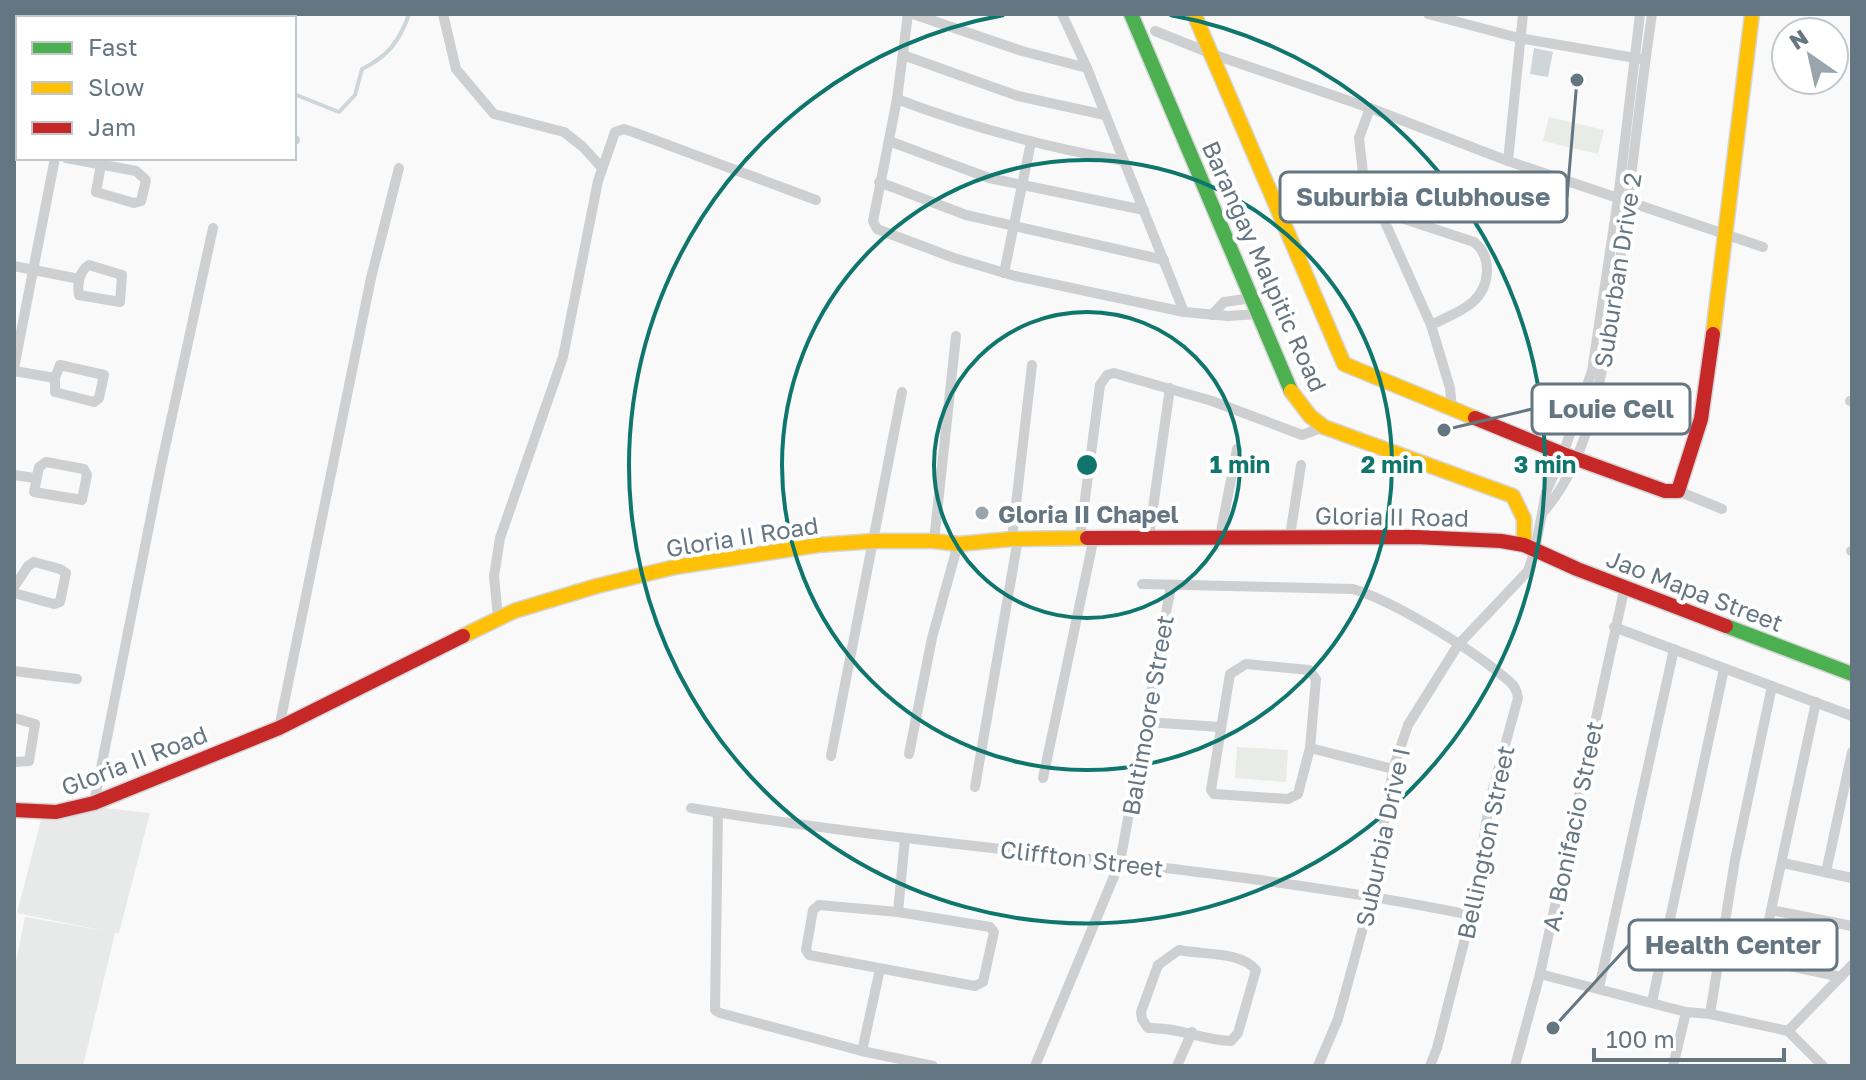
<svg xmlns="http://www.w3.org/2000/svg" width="1866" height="1080" font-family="'Golos Text',sans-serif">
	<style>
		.built { fill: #e8e9e9 }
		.green { fill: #e8ebe6 }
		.water { fill: #ced6d9 }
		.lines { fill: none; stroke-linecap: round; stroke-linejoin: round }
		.stream { stroke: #ced6d9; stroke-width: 4 }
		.fast-casing { stroke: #d5d6d7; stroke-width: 17 }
		.slow-casing { stroke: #d5d6d7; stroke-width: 17 }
		.jam-casing { stroke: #d5d6d7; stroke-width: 17 }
		.street { stroke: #cecfd0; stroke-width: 10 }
		.fast { stroke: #4caf50; stroke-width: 14 }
		.slow { stroke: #ffc107; stroke-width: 14 }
		.jam { stroke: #c62828; stroke-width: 14 }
		.ring { fill: none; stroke: #0f766e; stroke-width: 4 }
		.poi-dot { fill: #99a4ac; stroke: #fff; stroke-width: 3 }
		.labels { text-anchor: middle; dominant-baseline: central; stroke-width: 8; stroke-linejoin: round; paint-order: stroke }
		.street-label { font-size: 24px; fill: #657683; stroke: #fff }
		.poi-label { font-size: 24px; font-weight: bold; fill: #657683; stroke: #fff; text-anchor: start }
		.centre { fill: #0f766e; stroke: #fff; stroke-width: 4 }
		.ring-label { font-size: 24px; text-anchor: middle; font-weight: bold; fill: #0f766e; stroke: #fff; stroke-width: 8; stroke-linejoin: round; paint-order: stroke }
		.leader { fill: none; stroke: #657683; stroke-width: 3 }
		.callout-dot { fill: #657683; stroke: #fff; stroke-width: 3 }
		.callout { fill: #fff; stroke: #657683; stroke-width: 3 }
		.callout-label { font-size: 26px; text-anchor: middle; font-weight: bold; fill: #657683 }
	</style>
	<rect width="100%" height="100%" fill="#f9f9f9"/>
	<polygon class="built" points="96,807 150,813 119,933 115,933 83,1066 14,1066 14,972 25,917 106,931 17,913 41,820"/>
	<g class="green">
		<polygon points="1549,117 1604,130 1598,154 1543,141"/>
		<polygon points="1237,747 1288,750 1286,782 1235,778"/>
	</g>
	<polygon class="water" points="1534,48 1553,52 1548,77 1530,74"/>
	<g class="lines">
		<g class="stream">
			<polyline points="93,14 103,18"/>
			<path d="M294,94l45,18 16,-17 7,-26c25,-12 38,-28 47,-55"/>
		</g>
		<g class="fast-casing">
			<g id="fast">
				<polyline points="1131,14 1291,391"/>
				<polyline points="1726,626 1852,674"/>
			</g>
		</g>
		<g class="slow-casing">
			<g id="slow">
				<polyline points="1194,14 1344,364 1475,418"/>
				<polyline points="1713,334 1752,14"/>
				<polyline points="1291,391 1310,416 1324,427 1513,496 1524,519 1524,545"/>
				<polyline points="463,636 514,611 597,586 675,567 818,545 874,541 934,541 958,544 1012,539 1087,538"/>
			</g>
		</g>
		<g class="jam-casing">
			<g id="jam">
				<polyline points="1475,418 1563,454 1665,491 1678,491 1701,419 1713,334"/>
				<polyline points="1087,538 1415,537 1501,541 1524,545 1577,569 1726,626"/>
				<polyline points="14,810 56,812 94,803 279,728 463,636"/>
			</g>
		</g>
		<g class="street">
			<polyline points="443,14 456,69 494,114 564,132 583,147 602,168"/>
			<polyline points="908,14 897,99 873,221 877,229 954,258 1015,276 1184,312 1228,316 1259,314"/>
			<polyline points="913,14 1022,51 1087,68"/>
			<polyline points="1062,14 1087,68 1184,312"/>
			<polyline points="1428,14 1519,38 1641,59"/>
			<polyline points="1155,31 1212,54 1370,108 1508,161 1763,247"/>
			<polyline points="14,42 18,43"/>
			<polyline points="903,55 1018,96 1105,115"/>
			<path d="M897,99c76,29 147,48 227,62"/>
			<polyline points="1370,108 1359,138 1363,173 1431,325 1450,388 1452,409"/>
			<polyline points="294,140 295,140"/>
			<polyline points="889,141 989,178 1144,210"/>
			<polyline points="14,148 18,149"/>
			<polyline points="66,158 136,171 146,180 141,201 134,203 96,192 101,165"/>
			<polyline points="1508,161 1523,14"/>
			<polyline points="879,182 966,215 1164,260"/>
			<path d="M1377,210l97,32c9,7 13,17 13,29 -1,33 -30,41 -56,54"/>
			<path d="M89,265l33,10 -2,27 -41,-7c-2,-10 0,-24 10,-30z"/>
			<polyline points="14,266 79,279"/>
			<polyline points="1004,273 1031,142"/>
			<polyline points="1212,315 1224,302 1253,298"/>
			<polygon points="60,365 104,375 99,398 94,402 55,392 55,378"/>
			<polyline points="14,368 55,158"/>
			<polyline points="14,371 55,378"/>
			<polyline points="1850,401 1852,401"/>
			<polygon points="46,462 84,469 87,475 82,500 34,492 39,467"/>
			<polyline points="14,475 35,478"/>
			<polyline points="1678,491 1722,509"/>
			<path d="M1544,511c49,-56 59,-146 71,-218 15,-93 23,-186 37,-279"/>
			<polyline points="1149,536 1170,388"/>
			<polyline points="1220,536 1237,449"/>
			<polyline points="1290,536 1301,465"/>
			<polyline points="1080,537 1100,385 1107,375 1114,373 1212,401 1302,435 1324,427"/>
			<polyline points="1012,539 1032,365"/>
			<polyline points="934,541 956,336"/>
			<polyline points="1851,551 1852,551"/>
			<path d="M1142,584l211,5c43,13 122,62 157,93 5,4 7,9 8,16l-28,102 -19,115 -34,133 -7,18"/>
			<polyline points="14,587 28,566 34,562 60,569 66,573 60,602 54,604 14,593"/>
			<polyline points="498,617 494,576 500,538 563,357 598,181 615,132 624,129 633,132 816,200"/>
			<polyline points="1614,627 1852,716"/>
			<polygon points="1246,664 1309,670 1316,679 1310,748 1298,794 1288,799 1214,794 1211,790 1230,674"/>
			<polyline points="14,671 77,679"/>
			<polyline points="1816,702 1762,952 1763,957 1770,962 1841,977"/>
			<polyline points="14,718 35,724 29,761 14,762"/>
			<polyline points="1146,722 1220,727"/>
			<polyline points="279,728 371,278 399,168"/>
			<polyline points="1310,748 1393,769"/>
			<polyline points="909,754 932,638 958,544"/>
			<polyline points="831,756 902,392"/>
			<polyline points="1043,778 1094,537"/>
			<polyline points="975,787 1018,539"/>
			<polyline points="94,803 161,466 213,228"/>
			<path d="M691,808c259,43 522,55 780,107"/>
			<polyline points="718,813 715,1010 720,1013 862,1051 933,1066"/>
			<polyline points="1783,863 1852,878"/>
			<polyline points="1826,872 1852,752"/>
			<polygon points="819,905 898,912 990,927 994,932 983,982 975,986 809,955 806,950 813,910"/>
			<polyline points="1771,910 1852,926"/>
			<polyline points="898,912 905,838"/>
			<path d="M1179,950c23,5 62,1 77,20l-18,63 -7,8c-28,-1 -54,-14 -83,-13l-6,-9 -1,-7 17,-47z"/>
			<polyline points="1540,974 1686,1012 1710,1014 1788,1031 1823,1066"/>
			<polyline points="1599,988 1674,649"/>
			<polyline points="1652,1002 1724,669"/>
			<polyline points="1710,1014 1735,860 1772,686"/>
			<polyline points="1788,1031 1852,965"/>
			<polyline points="862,1051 880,969"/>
			<polyline points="1035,1066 1120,862 1171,586"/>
			<polyline points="1177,1066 1192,1032"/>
			<polyline points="1318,1066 1338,1019 1372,895 1393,769 1408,725 1458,645 1528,571 1535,550 1546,492 1563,454 1592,371 1618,199 1640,14"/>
			<polyline points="1515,1066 1540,974 1625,586"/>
			<polyline points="1673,1066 1686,1012"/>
		</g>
		<use href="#fast" class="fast"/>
		<use href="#slow" class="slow"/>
		<use href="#jam" class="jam"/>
	</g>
	<g class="ring">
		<circle cx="1087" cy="465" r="153"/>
		<circle cx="1087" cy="465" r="305"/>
		<path d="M1170 15A458 458 0 1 1 1004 15"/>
	</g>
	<circle class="poi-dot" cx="982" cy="513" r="8"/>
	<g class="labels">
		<g class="street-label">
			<text transform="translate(1265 266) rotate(66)">Barangay Malpitic Road</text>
			<text transform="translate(1617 270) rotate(-81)">Suburban Drive 2</text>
			<text transform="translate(1392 516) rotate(1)">Gloria II Road</text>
			<text transform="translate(742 536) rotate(-9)">Gloria II Road</text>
			<text transform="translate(1695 590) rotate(21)">Jao Mapa Street</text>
			<text transform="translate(1147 715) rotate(-80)">Baltimoore Street</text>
			<text transform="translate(134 760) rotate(-21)">Gloria II Road</text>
			<text transform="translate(1572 826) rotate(-78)">A. Bonifacio Street</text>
			<text transform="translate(1382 837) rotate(-78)">Suburbia Drive I</text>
			<text transform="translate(1485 842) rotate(-78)">Bellington Street</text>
			<text transform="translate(1082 858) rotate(7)">Cliffton Street</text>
		</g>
		<g class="poi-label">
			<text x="998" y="513">Gloria II Chapel</text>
		</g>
	</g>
	<circle cx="1087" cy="465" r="12" class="centre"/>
	<g class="ring-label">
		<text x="1240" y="473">1 min</text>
		<text x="1392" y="473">2 min</text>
		<text x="1545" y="473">3 min</text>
	</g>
	<path class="leader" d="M1577 80L1567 197M1444 430L1532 409M1553 1028L1629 945"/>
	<g class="callout-dot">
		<circle cx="1577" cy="80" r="8"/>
		<circle cx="1444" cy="430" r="8"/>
		<circle cx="1553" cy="1028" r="8"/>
	</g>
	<g class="callout">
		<rect x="1280" y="172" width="287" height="50" rx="8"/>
		<rect x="1532" y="384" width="158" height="50" rx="8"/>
		<rect x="1629" y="920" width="208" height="50" rx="8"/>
	</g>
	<g class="callout-label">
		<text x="1423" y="206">Suburbia Clubhouse</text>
		<text x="1611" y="418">Louie Cell</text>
		<text x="1733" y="954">Health Center</text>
	</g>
	<rect width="1866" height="1080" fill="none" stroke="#657683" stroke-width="32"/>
	<rect x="16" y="16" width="280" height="144" fill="#ffffff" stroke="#c1c8cd" stroke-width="2"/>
	<rect x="32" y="42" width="40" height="12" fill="#4caf50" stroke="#c1c8cd" stroke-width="2"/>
	<text x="88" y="56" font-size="24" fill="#657683">Fast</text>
	<rect x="32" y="82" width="40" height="12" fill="#ffc107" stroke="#c1c8cd" stroke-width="2"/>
	<text x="88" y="96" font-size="24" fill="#657683">Slow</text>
	<rect x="32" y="122" width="40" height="12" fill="#c62828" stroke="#c1c8cd" stroke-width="2"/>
	<text x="88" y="136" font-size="24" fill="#657683">Jam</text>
	<g transform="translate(1810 56) rotate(326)"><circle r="38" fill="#ffffff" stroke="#c1c8cd" stroke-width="2"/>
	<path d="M0-6L14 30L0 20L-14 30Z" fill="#99a4ac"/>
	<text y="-12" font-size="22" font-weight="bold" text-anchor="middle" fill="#657683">N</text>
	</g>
	<path d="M1594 1048v12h190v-12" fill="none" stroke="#657683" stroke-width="4"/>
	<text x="1606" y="1048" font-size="24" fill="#657683" stroke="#ffffff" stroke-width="6" paint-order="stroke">100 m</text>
</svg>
